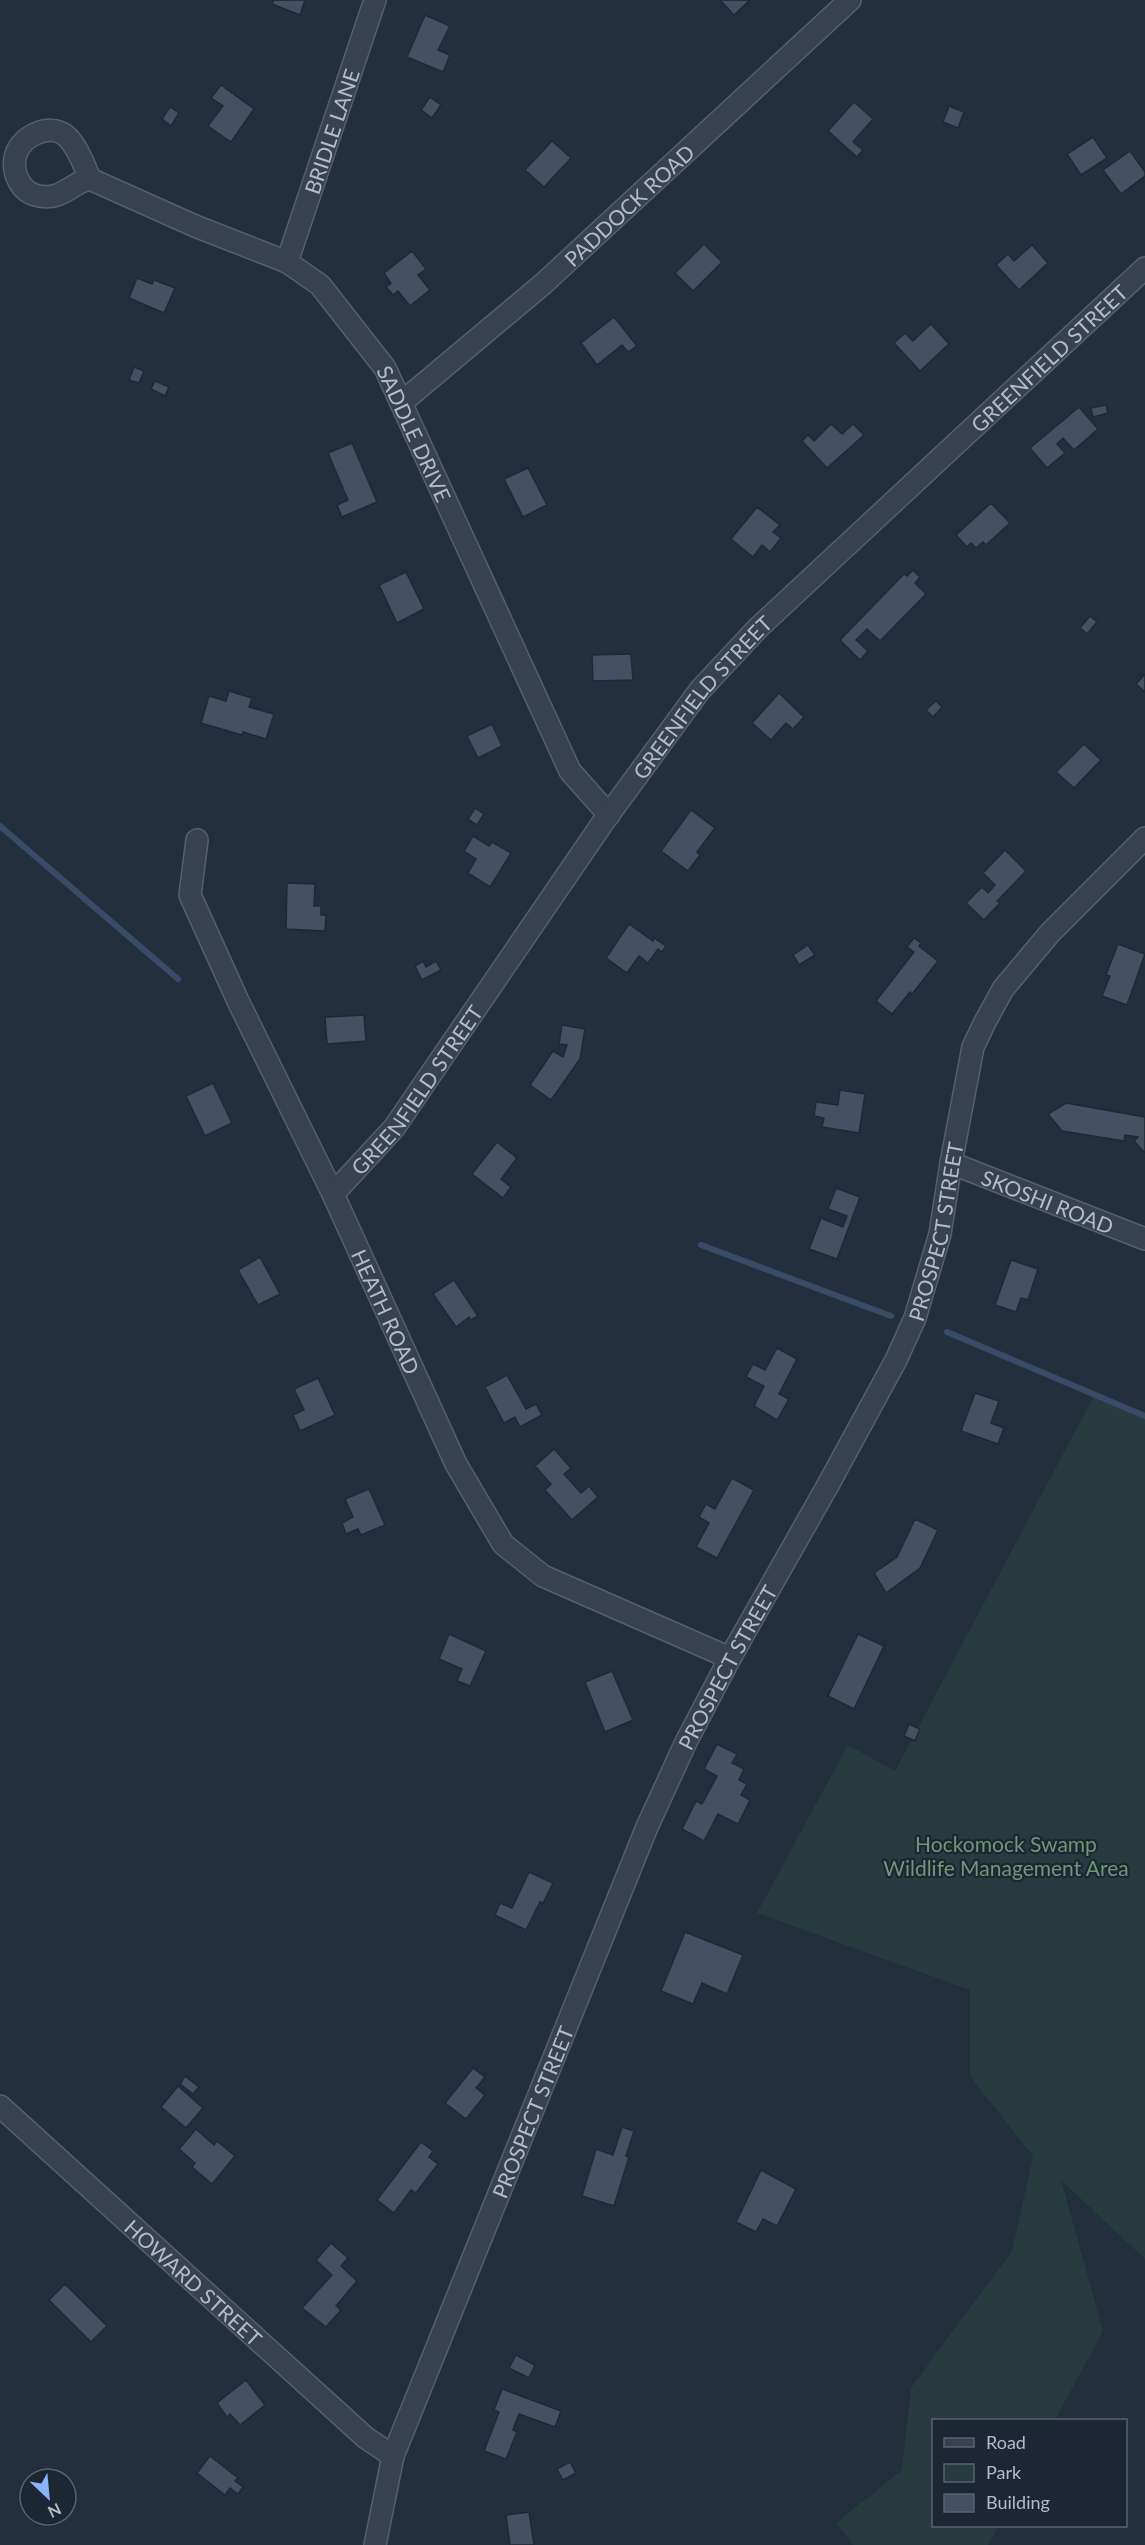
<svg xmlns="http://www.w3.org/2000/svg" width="1145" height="2545" font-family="Lato,sans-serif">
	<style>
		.green { fill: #263c3f }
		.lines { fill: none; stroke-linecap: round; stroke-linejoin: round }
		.stream { stroke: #394c67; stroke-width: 6 }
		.building { fill: #455162; stroke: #1f2835; stroke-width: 1.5 }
		.minor-casing { stroke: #565f6c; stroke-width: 24 }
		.minor { stroke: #38414e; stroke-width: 21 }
		.labels { text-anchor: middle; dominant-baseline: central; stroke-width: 4.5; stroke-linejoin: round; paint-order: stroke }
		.street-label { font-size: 21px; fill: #b4bcc9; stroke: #1d2633 }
		.park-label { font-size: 21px; fill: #6b9a76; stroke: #1d2633 }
	</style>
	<rect width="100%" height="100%" fill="#242f3e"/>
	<polygon class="green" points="1096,1392 1145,1414 1145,2259 1061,2180 1103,2331 1055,2420 934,2420 934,2526 999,2526 988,2545 853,2545 836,2523 902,2470 911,2388 1012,2251 1033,2156 970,2076 970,1990 757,1913 848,1745 895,1771"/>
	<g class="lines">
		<g class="stream">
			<polyline points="0,826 178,979"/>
			<polyline points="701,1245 891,1316"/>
			<polyline points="947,1332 1145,1416"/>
		</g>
	</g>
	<g class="building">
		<polygon points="274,0 305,0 300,15 272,4"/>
		<polygon points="720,0 750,0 734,15"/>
		<polygon points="425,15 450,26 438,50 450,55 443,72 407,57"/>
		<polygon points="221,85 254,109 231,142 208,126 223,106 211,98"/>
		<polygon points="430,97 441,105 432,118 421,110"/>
		<polygon points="854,102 873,119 853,142 863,150 857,157 828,131"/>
		<polygon points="949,106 964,112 958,128 943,122"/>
		<polygon points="170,107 179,113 171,126 162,119"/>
		<polygon points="1093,137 1107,158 1081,175 1067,154"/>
		<polygon points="552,141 571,158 544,187 525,170"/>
		<polygon points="1130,151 1145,172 1145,176 1121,194 1103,170"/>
		<polygon points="704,244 722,262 693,291 675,273"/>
		<polygon points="1032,245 1048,263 1019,290 996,265 1008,254 1014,261"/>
		<polygon points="412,251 426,269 418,275 430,290 410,306 398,291 393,295 386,287 391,283 384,273"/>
		<polygon points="137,278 152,284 154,280 175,288 164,313 129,298"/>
		<polygon points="614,317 637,346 628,352 622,345 597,365 581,343"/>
		<polygon points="931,324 949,344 920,371 894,343 905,333 913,341"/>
		<polygon points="134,367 144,371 139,383 129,380"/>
		<polygon points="155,381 169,387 165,396 151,389"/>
		<polygon points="1106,405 1108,413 1093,417 1091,408"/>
		<polygon points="1079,407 1098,429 1074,450 1063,438 1057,444 1065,453 1047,468 1030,448"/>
		<polygon points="831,424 842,434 853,424 864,435 827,468 802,441 808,435 814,441"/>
		<polygon points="352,443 377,502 342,517 337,505 348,500 328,453"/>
		<polygon points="528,468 547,505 523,517 504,479"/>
		<polygon points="991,503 1010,523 986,545 983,542 976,548 971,543 967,547 956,535"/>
		<polygon points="757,507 780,525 773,532 781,538 770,552 762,545 753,557 731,539"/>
		<polygon points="913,570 920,577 915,583 926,594 880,641 867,629 856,640 868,651 860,660 840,640 904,574 907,576"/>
		<polygon points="406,572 424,609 397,623 379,585"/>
		<polygon points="1090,616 1097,622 1087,634 1080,628"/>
		<polygon points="631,654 633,680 593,681 592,655"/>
		<polygon points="1145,674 1145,692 1136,684"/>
		<polygon points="229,691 252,698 249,707 274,714 266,739 243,732 242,735 201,723 209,696 226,701"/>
		<polygon points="779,693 804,717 793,729 786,723 771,740 752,723"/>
		<polygon points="936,701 942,707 933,717 926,710"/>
		<polygon points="492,724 502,746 478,758 467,736"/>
		<polygon points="1084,744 1101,760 1074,788 1056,772"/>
		<polygon points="475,808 484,814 477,825 468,819"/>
		<polygon points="691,810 715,828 697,852 700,855 688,871 661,851"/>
		<polygon points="473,836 489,846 492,842 511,853 490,887 468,873 476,859 464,851"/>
		<polygon points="1005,850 1026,871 997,901 1000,903 984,920 966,903 982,887 988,893 995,885 983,873"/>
		<polygon points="287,883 315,884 314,906 321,906 321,915 326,915 325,931 286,929"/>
		<polygon points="629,924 653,941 654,938 666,946 662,952 658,949 648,963 639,956 627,973 606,958"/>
		<polygon points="914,938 921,943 919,946 938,961 912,994 910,992 892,1014 876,1001 914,952 907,947"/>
		<polygon points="1118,944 1145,954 1127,1005 1102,996 1110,976 1106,975"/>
		<polygon points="808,945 815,955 799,965 793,955"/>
		<polygon points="423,961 426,967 436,961 441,970 422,980 415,966"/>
		<polygon points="364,1015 366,1041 327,1044 325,1017"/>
		<polygon points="562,1025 585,1029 580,1059 551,1100 530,1085 553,1051 563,1057 567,1045 559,1044"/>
		<polygon points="213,1083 232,1123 205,1136 186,1096"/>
		<polygon points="840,1090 865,1094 859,1133 822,1127 824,1118 814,1116 816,1102 838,1105"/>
		<polygon points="1066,1103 1145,1117 1145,1153 1134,1141 1138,1137 1125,1135 1124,1141 1062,1131 1048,1114"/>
		<polygon points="497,1142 517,1158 501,1179 511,1187 503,1198 472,1174"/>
		<polygon points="836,1188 860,1197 837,1259 809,1249 821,1218 843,1227 847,1216 828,1209"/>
		<polygon points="260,1257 280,1294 258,1305 238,1270"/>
		<polygon points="1011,1260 1038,1269 1028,1300 1021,1298 1016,1312 995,1305"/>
		<polygon points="454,1280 478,1316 471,1320 469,1317 456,1327 433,1294"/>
		<polygon points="777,1348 797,1359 779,1394 789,1399 777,1420 754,1406 764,1386 746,1377 753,1364 765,1370"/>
		<polygon points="507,1375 526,1409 536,1404 542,1415 520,1427 515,1417 504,1423 485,1387"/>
		<polygon points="318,1378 335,1415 300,1431 293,1415 304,1410 294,1389"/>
		<polygon points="975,1393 999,1401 991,1423 1004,1428 998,1444 961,1431"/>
		<polygon points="554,1449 571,1468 564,1474 581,1493 589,1486 598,1497 572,1520 545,1490 551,1484 535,1466"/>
		<polygon points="732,1478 754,1490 717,1558 696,1547 709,1523 699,1517 706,1504 715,1509"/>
		<polygon points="369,1489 385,1525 361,1535 358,1529 346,1534 342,1523 353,1517 345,1499"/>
		<polygon points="915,1519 938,1530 920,1568 886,1593 874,1573 897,1557"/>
		<polygon points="449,1634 486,1651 470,1686 457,1681 462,1669 439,1659"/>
		<polygon points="858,1634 884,1646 854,1709 828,1696"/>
		<polygon points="612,1671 633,1720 605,1732 585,1682"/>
		<polygon points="909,1724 920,1729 915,1741 904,1736"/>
		<polygon points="717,1744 737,1754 732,1763 744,1769 739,1780 747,1784 741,1795 750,1800 738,1824 718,1814 704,1841 682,1829 696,1801 702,1804 717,1776 704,1769"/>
		<polygon points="529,1872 553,1883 543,1903 540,1902 526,1930 495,1915 500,1903 512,1908"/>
		<polygon points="685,1932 743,1955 727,1994 702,1983 693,2004 661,1991"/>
		<polygon points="473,2068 485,2077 476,2088 485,2095 466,2119 445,2103"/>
		<polygon points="185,2076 199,2087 193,2094 180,2084"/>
		<polygon points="178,2086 203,2108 186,2128 161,2107"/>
		<polygon points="622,2127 634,2131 626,2156 629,2157 614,2206 582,2196 596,2149 613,2155"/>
		<polygon points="196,2129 214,2145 217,2141 235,2156 212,2184 192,2167 195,2163 179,2149"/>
		<polygon points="421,2142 433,2151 429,2157 438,2164 416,2193 411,2190 394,2213 377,2200"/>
		<polygon points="761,2170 796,2189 777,2226 763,2219 756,2232 736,2222"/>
		<polygon points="331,2243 348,2258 341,2266 357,2281 336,2306 341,2310 326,2327 302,2308 332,2275 316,2260"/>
		<polygon points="65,2284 107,2326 91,2342 49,2300"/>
		<polygon points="516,2355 535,2365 529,2378 509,2368"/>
		<polygon points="246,2380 265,2405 240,2425 230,2414 227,2417 217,2403"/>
		<polygon points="502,2389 561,2411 555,2427 519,2414 513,2430 517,2432 506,2459 484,2451 499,2412 494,2410"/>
		<polygon points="210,2456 238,2478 235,2481 243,2487 238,2494 230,2488 225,2495 197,2473"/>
		<polygon points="570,2462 576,2473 563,2480 557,2469"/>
		<polygon points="529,2512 534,2545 510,2545 506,2515"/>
	</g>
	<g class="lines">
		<g class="minor-casing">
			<g id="minor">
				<path id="s1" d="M90,179c-17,2 -28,24 -55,16 -16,-5 -24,-25 -19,-41 6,-18 33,-31 49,-19 12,10 19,30 25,44l105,47 92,36 33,23 65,83 185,403 39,44"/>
				<path id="s2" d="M287,262l88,-262"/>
				<path id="s3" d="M401,403l142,-119 307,-284"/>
				<path id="s4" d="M197,840l-7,55 48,106 95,193 123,270 47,80 40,32 187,82"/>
				<path id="s5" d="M951,1163l194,76"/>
				<path id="s6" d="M333,1194l61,-66 210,-307 96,-131 58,-62 387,-360"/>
				<path id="s7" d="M0,2106l366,332 27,18"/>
				<path id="s8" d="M375,2545l18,-89 254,-629 39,-85 44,-84 98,-173 68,-125 19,-42 25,-84 11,-71 22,-116 12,-25 18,-33 47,-56 95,-95"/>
			</g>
		</g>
		<use href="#minor" class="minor"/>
	</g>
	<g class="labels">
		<g class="street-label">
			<text stroke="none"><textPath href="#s2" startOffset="138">BRIDLE LANE</textPath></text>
			<text stroke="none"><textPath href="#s3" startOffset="302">PADDOCK ROAD</textPath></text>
			<text stroke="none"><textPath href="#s6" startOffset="1106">GREENFIELD STREET</textPath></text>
			<text stroke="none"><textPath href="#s1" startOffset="651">SADDLE DRIVE</textPath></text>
			<text stroke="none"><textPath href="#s6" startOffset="620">GREENFIELD STREET</textPath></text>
			<text stroke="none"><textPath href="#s6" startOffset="134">GREENFIELD STREET</textPath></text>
			<text stroke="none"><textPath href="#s5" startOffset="104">SKOSHI ROAD</textPath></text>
			<text stroke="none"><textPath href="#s8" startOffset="1434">PROSPECT STREET</textPath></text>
			<text stroke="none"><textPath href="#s4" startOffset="516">HEATH ROAD</textPath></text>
			<text stroke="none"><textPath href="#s8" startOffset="948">PROSPECT STREET</textPath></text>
			<text stroke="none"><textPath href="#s8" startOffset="462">PROSPECT STREET</textPath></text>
			<text stroke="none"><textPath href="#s7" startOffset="262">HOWARD STREET</textPath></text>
		</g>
		<g class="park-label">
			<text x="1006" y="1843">Hockomock Swamp<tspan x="1006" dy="24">Wildlife Management Area</tspan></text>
		</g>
	</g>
	<rect x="932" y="2419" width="195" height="108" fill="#1d2633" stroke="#59626f" stroke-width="1.5"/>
	<rect x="944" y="2438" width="30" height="9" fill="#38414e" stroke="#59626f" stroke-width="1.5"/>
	<text x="986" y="2449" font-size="18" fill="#b4bcc9">Road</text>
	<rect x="944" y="2464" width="30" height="18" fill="#263c3f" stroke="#59626f" stroke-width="1.5"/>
	<text x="986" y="2479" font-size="18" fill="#b4bcc9">Park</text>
	<rect x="944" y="2494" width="30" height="18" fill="#455162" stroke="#59626f" stroke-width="1.5"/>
	<text x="986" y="2509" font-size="18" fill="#b4bcc9">Building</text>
	<g transform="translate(48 2497) rotate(154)"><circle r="28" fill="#1d2633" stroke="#59626f" stroke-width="1.5"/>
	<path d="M0-4.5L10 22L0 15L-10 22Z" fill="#8ab4f8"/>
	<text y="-9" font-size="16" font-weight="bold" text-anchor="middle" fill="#b4bcc9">N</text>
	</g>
</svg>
